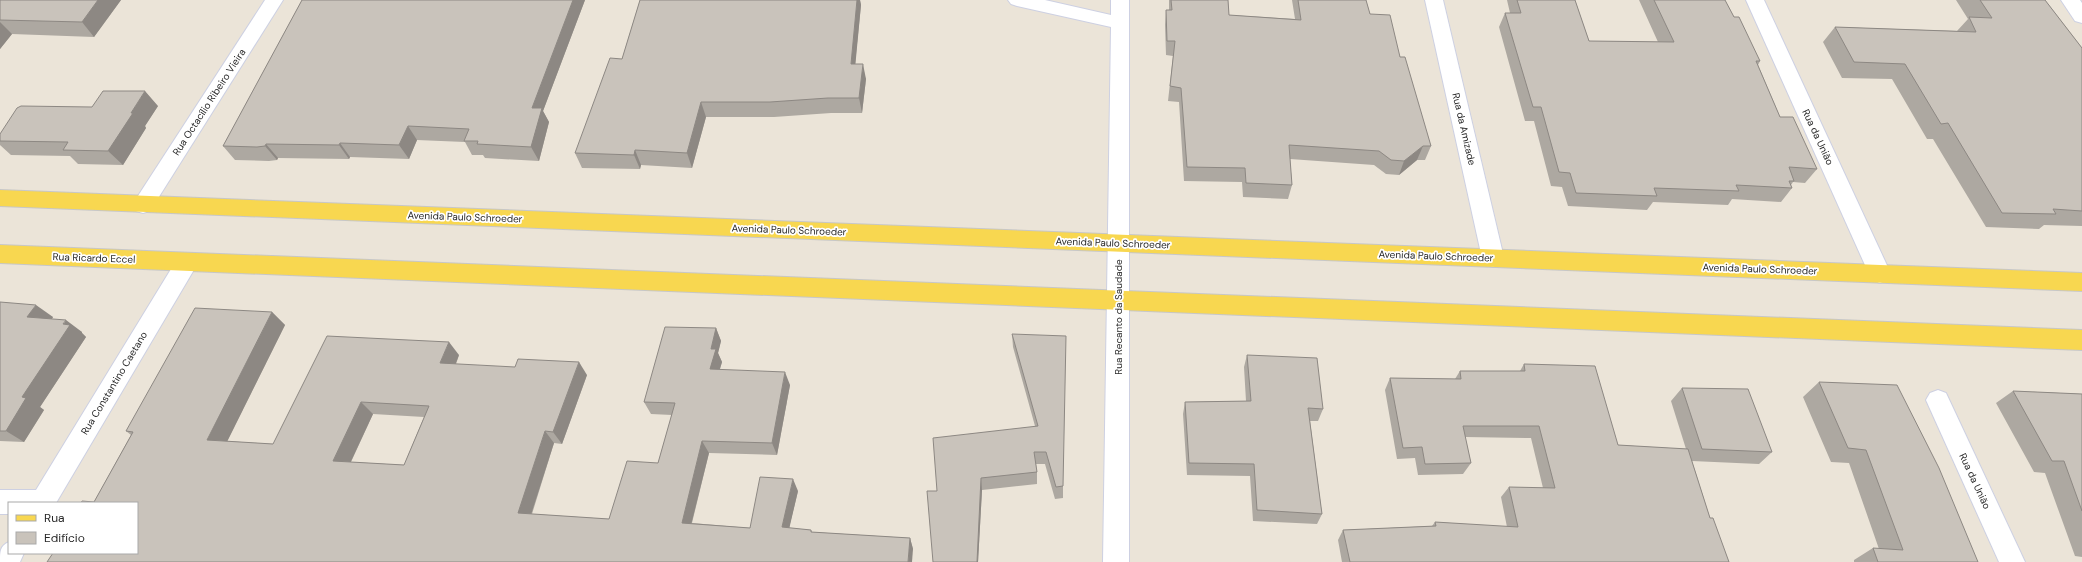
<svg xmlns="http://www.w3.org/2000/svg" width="2082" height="562" font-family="'DM Sans',sans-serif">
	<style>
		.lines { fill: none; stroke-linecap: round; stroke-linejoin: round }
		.minor-casing { stroke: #cdd0e2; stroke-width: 2 }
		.major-casing { stroke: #c7c7c7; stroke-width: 2 }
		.minor { fill: #fff; fill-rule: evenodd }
		.major { fill: #f8d750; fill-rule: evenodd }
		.wall { fill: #ada8a1; fill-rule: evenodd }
		.shaded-wall { fill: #8d8883 }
		.building { fill: #c9c3bb; stroke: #8d8883; fill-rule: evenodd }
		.labels { text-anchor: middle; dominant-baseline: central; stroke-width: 3.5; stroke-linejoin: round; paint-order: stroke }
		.street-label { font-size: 10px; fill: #272727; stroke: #fff }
	</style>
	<rect width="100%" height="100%" fill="#ebe4d8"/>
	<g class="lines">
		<g class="minor-casing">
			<g id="minor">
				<polygon points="265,0 283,0 150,211 143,213 136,211 133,205 136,199"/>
				<polygon points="1008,0 1045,0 1111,15 1111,0 1129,0 1129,562 1103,562 1111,27 1017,6 1011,4"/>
				<polygon points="1425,0 1443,0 1504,258 1501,264 1493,267 1485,264 1482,258"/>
				<polygon points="1746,0 1764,0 1891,274 1888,280 1880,283 1872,280 1869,274"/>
				<polygon points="2061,0 2080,0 2082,3 2082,23 2075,21"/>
				<polygon points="187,253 195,256 198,262 195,268 56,503 9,503 9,514 0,514 0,490 36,490 179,256"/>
				<polygon points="1938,390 1946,393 2025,562 1999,562 1926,400 1930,393"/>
				<path d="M9,542v11h15l-4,9h-20c0,-11 0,-16 9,-20z"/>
			</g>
		</g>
		<g class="major-casing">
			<g id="major">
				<polygon points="0,190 2082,273 2082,291 0,206"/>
				<polygon points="0,245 2082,330 2082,350 0,263"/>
			</g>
		</g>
		<use href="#minor" class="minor"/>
		<use href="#major" class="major"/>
	</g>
	<g class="wall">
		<polygon points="0,0 121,0 94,37 12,34 0,49"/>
		<polygon points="302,0 585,0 543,111 549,122 539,161 485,158 483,155 472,155 465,142 417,140 409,159 350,157 349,159 278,158 277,160 269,161 235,160 223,146"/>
		<polygon points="640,0 860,0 861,5 855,64 866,79 862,113 831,113 774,117 706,117 692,168 641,165 640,169 582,168 575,153 622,59"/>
		<polygon points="1169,0 1228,0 1229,15 1295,19 1292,0 1366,0 1370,14 1400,57 1431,146 1425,160 1417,160 1399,175 1386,174 1374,165 1290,159 1292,185 1288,199 1243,197 1242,182 1184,181 1179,102 1168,101 1173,56 1166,55 1165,25 1166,10 1169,10"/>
		<polygon points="1507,0 1575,0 1589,41 1658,42 1639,0 1725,0 1734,17 1760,61 1758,65 1780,117 1817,169 1805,183 1793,182 1791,185 1792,188 1781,202 1732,199 1728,205 1653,202 1647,210 1568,206 1562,187 1551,186 1534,121 1525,121 1499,27 1505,13 1510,13"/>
		<polygon points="1956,0 2045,0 2082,48 2082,226 2044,225 2039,229 1986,227 1933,139 1927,139 1892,79 1842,78 1823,42 1835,27 1957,31 1968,19"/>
		<polygon points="158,106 145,126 146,128 123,165 78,164 70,156 11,155 0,145 0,134 92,107"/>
		<polygon points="0,302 53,317 52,319 82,332 82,333 86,337 40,407 44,410 24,442 0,441"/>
		<path d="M272,312l13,13 -58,116 46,3 186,-89 -3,9 131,11 -25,69 -8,-1 -22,71 77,5 49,-56 14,-48 -21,-1 -7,-12 72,-74 5,13 -3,12 4,9 -2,7 70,16 -13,70 -68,-2 -17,70 58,5 48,-37 -9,37 22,2 1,2 98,6 3,11 -819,-47 37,-67 -5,-4zM373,414l51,3 -20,48 -53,-3z"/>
		<polygon points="1012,334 1063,486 1063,498 1055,499 1045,464 1036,464 1037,472 1037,484 982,490 978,562 933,562 937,491 1035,426 1013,347"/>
		<polygon points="1247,355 1323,409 1318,421 1310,421 1322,514 1317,524 1253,521 1250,476 1187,475 1183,414 1185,402 1246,401 1244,367"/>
		<polygon points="1524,364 1618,445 1686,449 1671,401 1682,388 1772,452 1759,464 1692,461 1710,518 1729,562 1342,562 1338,540 1343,530 1432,526 1435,522 1507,527 1501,497 1509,487 1543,488 1531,438 1465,437 1471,463 1463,474 1418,475 1415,458 1397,459 1385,390 1390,378 1455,379 1460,371 1520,371"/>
		<polygon points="1819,382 1978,562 1854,562 1854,560 1873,548 1879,549 1849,463 1831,462 1803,397"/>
		<polygon points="2013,391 2082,394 2082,557 2075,556 2045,473 2034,472 1996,403"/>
	</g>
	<g class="shaded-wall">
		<polygon points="98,0 121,0 94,37 82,22"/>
		<polygon points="573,0 585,0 543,111 549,122 539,161 531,147 532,108"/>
		<polygon points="857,0 860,0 861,5 854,79 851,64"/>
		<polygon points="0,22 12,34 0,49"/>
		<polygon points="863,64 866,79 862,113 859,98"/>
		<polygon points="145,91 158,106 145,126 146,128 123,165 108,151 131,113"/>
		<polygon points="701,102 706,117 692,168 687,153"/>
		<polygon points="408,126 417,140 409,159 399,145"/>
		<polygon points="340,143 350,157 349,159 339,145"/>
		<polygon points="266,144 278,158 277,160 265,146"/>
		<polygon points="1423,146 1417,160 1399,175 1404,161"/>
		<polygon points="635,150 641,165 640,169 634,155"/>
		<polygon points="36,305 53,317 44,330 27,317"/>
		<polygon points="272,312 285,325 222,452 207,440"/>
		<polygon points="66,320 82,332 82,333 86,337 40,407 44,410 24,442 6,431 22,397"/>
		<polygon points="716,328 721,341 718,353 722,362 716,381 710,369 711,349"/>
		<polygon points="449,342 459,355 451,376 440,363"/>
		<polygon points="579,362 587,375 562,444 553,432"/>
		<polygon points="785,372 790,385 777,455 772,443"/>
		<polygon points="361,402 373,414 346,472 333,461"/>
		<polygon points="545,431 554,443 528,524 518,513"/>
		<polygon points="702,441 709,453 689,533 682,523"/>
		<polygon points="981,478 982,490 978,562 977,562"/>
		<polygon points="793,479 798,491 787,538 782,527"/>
		<polygon points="910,538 913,549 912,562 908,562"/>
	</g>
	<g class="building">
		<polygon points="0,0 98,0 82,22 0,20"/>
		<polygon points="302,0 573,0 532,108 542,108 531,147 477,144 478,141 464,141 469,129 408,126 399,145 340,143 339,145 266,144 265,146 257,147 223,146"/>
		<polygon points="640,0 857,0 851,64 863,64 859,98 828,98 770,102 701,102 687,153 635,150 634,155 575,153 610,58 622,59"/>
		<polygon points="1171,0 1228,0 1229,15 1301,20 1298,0 1366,0 1370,14 1390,15 1400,57 1405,57 1431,146 1423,146 1404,161 1391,160 1379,151 1289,145 1292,185 1246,183 1245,168 1187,167 1181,88 1170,86 1175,41 1167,41 1166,10 1172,10"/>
		<polygon points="1517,0 1575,0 1589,41 1674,42 1654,0 1725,0 1734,17 1739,17 1760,61 1756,61 1780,117 1793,117 1817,169 1789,167 1794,181 1789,181 1792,188 1736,185 1739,191 1654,188 1657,196 1576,193 1570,173 1559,172 1541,107 1533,107 1505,13 1521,13"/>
		<polygon points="1980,0 2045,0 2082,48 2082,211 2053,209 2056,214 2002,213 1948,123 1941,124 1905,64 1854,62 1835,27 1976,32 1969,17 1992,18"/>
		<polygon points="103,91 145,91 131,113 133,113 108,151 63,150 68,142 0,141 0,134 17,108 21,106 92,107"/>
		<polygon points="0,302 36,305 27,317 66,320 63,324 70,325 22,397 26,398 6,431 0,431"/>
		<path d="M195,308l77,4 -65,128 66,4 54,-108 122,6 -9,21 75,4 3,-8 61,3 -26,70 -8,-1 -27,82 91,6 18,-58 31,2 17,-60 -31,-1 21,-75 51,1 -5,21h5l-6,20 75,3 -13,71 -70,-2 -20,82 68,5 10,-51 33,2 -11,48 29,3v2l99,6 -2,24h-861l6,-9h84v-50h-56l1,-2 12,1 39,-70 -7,-1zM361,402l68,4 -25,59 -71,-4z"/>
		<polygon points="1012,334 1066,336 1063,486 1056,487 1046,452 1034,452 1037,472 981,478 977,562 933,562 927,491 937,491 933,438 1038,426"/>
		<polygon points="1247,355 1317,358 1323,409 1308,408 1322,514 1257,510 1254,464 1189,463 1185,402 1251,401"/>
		<polygon points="1524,364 1595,366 1618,445 1688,449 1710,518 1713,518 1729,562 1350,562 1343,530 1436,526 1435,522 1518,527 1509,487 1555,488 1539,426 1463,426 1471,463 1425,464 1422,447 1403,448 1390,378 1461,379 1460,371 1525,371"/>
		<polygon points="1819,382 1897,385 1939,468 1978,562 1878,562 1873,548 1903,550 1866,450 1848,448"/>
		<polygon points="1682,388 1748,389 1772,452 1702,449"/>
		<polygon points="2013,391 2082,394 2082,511 2064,461 2052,461"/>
	</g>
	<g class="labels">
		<g class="street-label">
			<text transform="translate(209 102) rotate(-57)">Rua Octacílio Ribeiro Vieira</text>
			<text transform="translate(1464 129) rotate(77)">Rua da Amizade</text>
			<text transform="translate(1818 137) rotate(65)">Rua da União</text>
			<text transform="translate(465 217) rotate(2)">Avenida Paulo Schroeder</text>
			<text transform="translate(789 230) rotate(2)">Avenida Paulo Schroeder</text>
			<text transform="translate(1113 243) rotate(2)">Avenida Paulo Schroeder</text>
			<text transform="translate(1436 256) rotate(2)">Avenida Paulo Schroeder</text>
			<text transform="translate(94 258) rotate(2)">Rua Ricardo Eccel</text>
			<text transform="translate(1760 269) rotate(2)">Avenida Paulo Schroeder</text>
			<text transform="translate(1118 317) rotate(-90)">Rua Recanto da Saudade</text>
			<text transform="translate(114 383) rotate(-59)">Rua Constantino Caetano</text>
			<text transform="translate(1975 481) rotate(65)">Rua da União</text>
		</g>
	</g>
	<rect x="8" y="502" width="130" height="52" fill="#ffffff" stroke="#a9a9a9"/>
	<rect x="16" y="515" width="20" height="6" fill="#f8d750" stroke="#a9a9a9"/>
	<text x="44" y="522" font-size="12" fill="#272727">Rua</text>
	<rect x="16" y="532" width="20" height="12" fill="#c9c3bb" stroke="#a9a9a9"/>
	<text x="44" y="542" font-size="12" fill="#272727">Edifício</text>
</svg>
